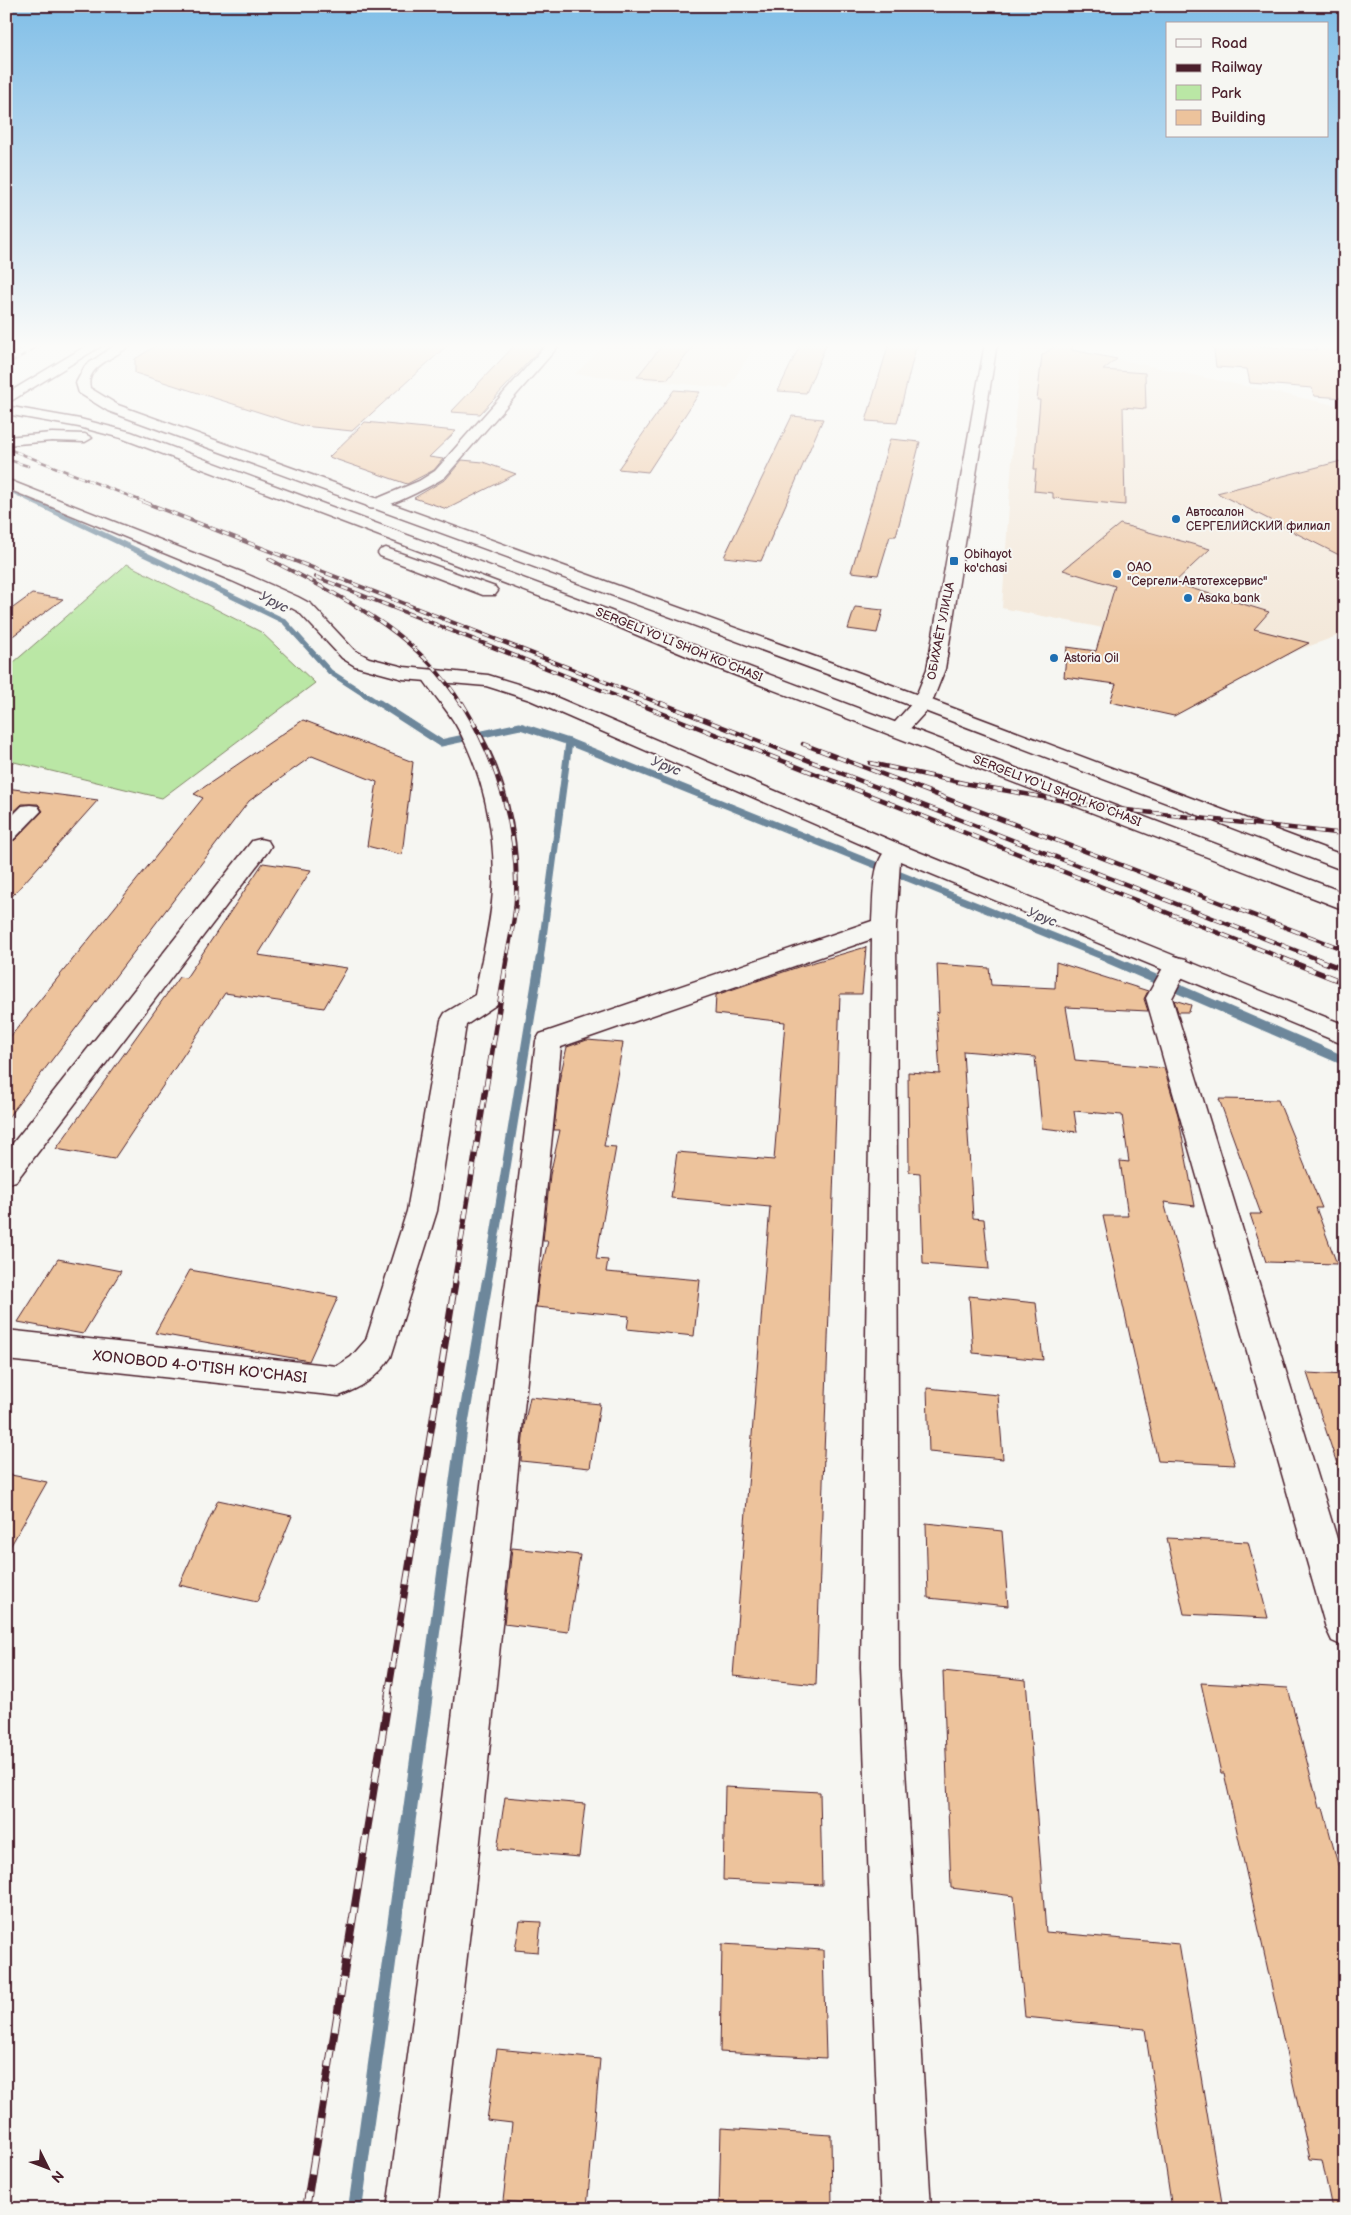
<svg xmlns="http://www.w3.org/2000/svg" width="1351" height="2215" font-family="'Balsamiq Sans',sans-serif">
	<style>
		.built { fill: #f3e7d8 }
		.green { fill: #bae7a5; stroke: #828368 }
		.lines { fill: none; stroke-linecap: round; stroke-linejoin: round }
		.stream-far5 { stroke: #6d879b; stroke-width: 4.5 }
		.stream-far4 { stroke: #6d879b; stroke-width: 5.5 }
		.stream-far3 { stroke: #6d879b; stroke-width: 7 }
		.stream-far2 { stroke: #6d879b; stroke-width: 9 }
		.stream-far1 { stroke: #6d879b; stroke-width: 11 }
		.stream { stroke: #6d879b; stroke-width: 14 }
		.building { fill: #edc39c; stroke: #4a1f2b }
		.minor-casing { stroke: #4a1f2b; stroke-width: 3 }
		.tertiary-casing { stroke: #4a1f2b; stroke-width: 3 }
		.primary-casing { stroke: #4a1f2b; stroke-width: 3 }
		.minor { fill: #f6f6f2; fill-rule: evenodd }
		.tertiary { fill: #f6f6f2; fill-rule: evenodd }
		.primary { fill: #f6f6f2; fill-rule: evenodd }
		.rail-far5-casing { stroke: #4a1f2b; stroke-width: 2.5 }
		.rail-far4-casing { stroke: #4a1f2b; stroke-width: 4 }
		.rail-far3-casing { stroke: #4a1f2b; stroke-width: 4.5 }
		.rail-far2-casing { stroke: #4a1f2b; stroke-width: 5.5 }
		.rail-far1-casing { stroke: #4a1f2b; stroke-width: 7 }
		.rail-casing { stroke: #4a1f2b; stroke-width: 8 }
		.rail-far5 { stroke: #f6f6f2; stroke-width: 2; stroke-dasharray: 5.5; stroke-linecap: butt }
		.rail-far4 { stroke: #f6f6f2; stroke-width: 2.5; stroke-dasharray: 7; stroke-linecap: butt }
		.rail-far3 { stroke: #f6f6f2; stroke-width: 3; stroke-dasharray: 9; stroke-linecap: butt }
		.rail-far2 { stroke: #f6f6f2; stroke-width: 4; stroke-dasharray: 11; stroke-linecap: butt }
		.rail-far1 { stroke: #f6f6f2; stroke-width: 5; stroke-dasharray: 14; stroke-linecap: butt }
		.rail { stroke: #f6f6f2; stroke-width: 6; stroke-dasharray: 18; stroke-linecap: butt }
		.poi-dot { fill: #1f6fb2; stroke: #f6f6f2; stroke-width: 2 }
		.labels { text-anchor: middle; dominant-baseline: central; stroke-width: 4; stroke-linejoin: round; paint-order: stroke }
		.far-poi-label { font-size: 12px; fill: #4a1f2b; stroke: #f6f6f2; text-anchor: start }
		.far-street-label { font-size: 12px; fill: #4a1f2b; stroke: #f6f6f2 }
		.far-water-label { font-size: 14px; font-style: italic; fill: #5c5363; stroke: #f6f6f2 }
		.street-label { font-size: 15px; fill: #4a1f2b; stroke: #f6f6f2 }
	</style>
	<rect width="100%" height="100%" fill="#f6f6f2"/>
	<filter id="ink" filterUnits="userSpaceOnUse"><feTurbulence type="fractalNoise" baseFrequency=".02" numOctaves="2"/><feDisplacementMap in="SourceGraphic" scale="10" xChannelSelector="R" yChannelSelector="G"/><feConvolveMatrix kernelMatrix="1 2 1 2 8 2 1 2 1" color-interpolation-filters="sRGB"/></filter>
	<g filter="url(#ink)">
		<g class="built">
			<polygon points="607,343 757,343 728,388 575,374"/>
			<polygon points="1022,343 1041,343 1345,407 1345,633 1269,661 1002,608 1014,430"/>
		</g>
		<polygon class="green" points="127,564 261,632 315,683 162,798 6,760 6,669"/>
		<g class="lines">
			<polyline class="stream-far5" points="6,488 37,503"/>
			<polyline class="stream-far4" points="35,502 284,621 330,672 381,705"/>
			<g class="stream-far3">
				<polyline points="379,703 441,743 520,726 569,742 1112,960"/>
				<polyline points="540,960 569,742"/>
			</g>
			<g class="stream-far2">
				<polyline points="1109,959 1345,1061"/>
				<polyline points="487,1284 540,959"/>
			</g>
			<polyline class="stream-far1" points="426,1695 462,1429 487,1283"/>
			<polyline class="stream" points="355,2209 426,1694"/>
		</g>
		<g class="building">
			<polygon points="160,343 450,343 352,431 303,426 135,373 135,359"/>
			<polygon points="517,343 538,343 542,347 480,414 451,412"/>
			<polygon points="664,343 696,343 668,379 637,377"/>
			<polygon points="801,343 827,343 806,393 778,391"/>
			<polygon points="889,343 917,343 897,423 866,421"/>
			<polygon points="1060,343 1073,343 1072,350 1117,359 1103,370 1145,373 1146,409 1123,407 1125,505 1053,498 1053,493 1034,491 1036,469 1034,469 1040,400 1037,400 1042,355"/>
			<polygon points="1213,343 1254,343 1254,346 1317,350 1314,343 1345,343 1345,398 1314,396 1312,388 1250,383 1247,369 1216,367"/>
			<polygon points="674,390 700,392 648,472 618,469"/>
			<polygon points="792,416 823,419 761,561 724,557"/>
			<polygon points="365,422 456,431 429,457 443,459 434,470 407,484 329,457"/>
			<polygon points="890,439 920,442 896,536 890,536 878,575 851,572"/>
			<polygon points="462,460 483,462 516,474 447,509 414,498 446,479"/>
			<polygon points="1345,460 1345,558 1217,493"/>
			<polygon points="1120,524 1210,549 1174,583 1269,612 1254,629 1309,643 1174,716 1110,702 1116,684 1064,677 1067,647 1096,651 1115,586 1063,570"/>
			<polygon points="32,594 63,599 6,641 6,613"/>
			<polygon points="855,607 883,610 877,633 848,629"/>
			<polygon points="303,720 413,762 402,855 367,846 377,782 312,756 249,801 6,1120 6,1042 203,798 194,794"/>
			<polygon points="6,788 98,800 6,903 6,843 15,840 43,811 38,804 22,804 6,819"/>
			<polygon points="263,863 311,870 258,955 347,968 324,1008 225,993 114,1159 56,1149 179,977 186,978"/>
			<polygon points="866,947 862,994 840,994 816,1685 733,1676 770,1207 671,1198 677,1152 774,1160 785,1022 715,1014 716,995 801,966"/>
			<polygon points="1056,962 1148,991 1144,999 1148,1011 1066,1007 1075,1060 1164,1068 1178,1115 1195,1206 1164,1202 1235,1465 1158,1461 1103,1216 1128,1216 1120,1161 1129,1162 1122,1115 1074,1111 1077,1132 1042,1128 1035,1057 963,1051 973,1218 984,1219 989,1269 923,1264 920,1173 909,1172 908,1072 940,1074 936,1012 939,1013 937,964 989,968 991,985 1055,988"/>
			<polygon points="1174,1000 1191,1005 1189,1012 1178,1012"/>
			<polygon points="587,1040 623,1043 604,1146 616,1147 596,1259 608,1260 606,1272 700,1280 694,1336 627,1329 629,1316 536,1307 539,1278 548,1241 543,1241 550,1175 560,1130 554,1130 560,1077 567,1047"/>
			<polygon points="1219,1099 1278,1100 1322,1208 1316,1208 1337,1264 1266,1262 1250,1214 1261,1214"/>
			<polygon points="58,1259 121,1271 83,1334 18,1322"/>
			<polygon points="190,1270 280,1286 338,1297 309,1361 155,1333"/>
			<polygon points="969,1296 1036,1303 1043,1360 973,1353"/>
			<polygon points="1307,1373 1345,1375 1345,1472 1340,1473"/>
			<polygon points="927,1388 998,1395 1003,1459 929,1452"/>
			<polygon points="530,1397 600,1404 590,1468 521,1461 524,1426"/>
			<polygon points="6,1474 47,1482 6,1554"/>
			<polygon points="218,1500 292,1516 257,1602 179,1585"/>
			<polygon points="926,1523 1002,1531 1008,1606 928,1598"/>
			<polygon points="1167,1538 1248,1542 1268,1618 1184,1614"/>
			<polygon points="512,1548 580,1555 568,1632 504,1624"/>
			<polygon points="943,1671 1026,1680 1046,1932 1179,1944 1223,2209 1172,2209 1145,2029 1025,2017 1014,1896 951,1888"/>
			<polygon points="1201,1683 1288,1688 1319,1808 1323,1808 1345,1891 1345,2209 1332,2209 1322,2160 1310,2159 1224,1773 1221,1773"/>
			<polygon points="725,1787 820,1792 822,1885 723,1880"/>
			<polygon points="505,1797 585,1804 579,1857 497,1850"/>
			<polygon points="520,1921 541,1922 538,1952 515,1950"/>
			<polygon points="722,1944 823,1950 826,2058 720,2052"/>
			<polygon points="497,2049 600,2059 587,2208 503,2201 512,2123 487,2120"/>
			<polygon points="721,2128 831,2135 832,2209 719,2209"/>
		</g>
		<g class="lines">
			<g class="minor-casing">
				<g id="minor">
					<path d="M548,343h13l-116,134c-14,9 -62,35 -76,31l-3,-3 3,-3 50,-21 16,-10z"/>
					<path d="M430,670l7,2c13,17 27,34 38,52 29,47 44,111 42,165 -2,37 -12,74 -17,110l-4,6 -30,20 -29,186 -46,146c-13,20 -30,31 -52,39l-333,-36v-30l331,36 14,-9 15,-17 41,-129 34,-191 4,-7 30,-18c6,-35 16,-70 18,-105 4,-54 -10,-118 -37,-165 -10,-17 -24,-32 -35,-49l2,-4z"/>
					<polygon points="30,805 38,806 41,811 14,839 6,841 6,822 22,806"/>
					<polygon points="260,839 268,841 271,846 268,851 16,1181 6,1184 6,1152 252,841"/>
					<path d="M896,844l8,2 3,5 -7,10 -4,65 3,741 32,542h-50l-20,-542 11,-728 -311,108 -85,833 -39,329h-50l45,-329 104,-839 4,-7 332,-113c2,-22 -2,-70 24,-77z"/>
					<polygon points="1177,957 1186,959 1189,965 1172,998 1345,1565 1345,1647 1332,1641 1326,1628 1146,998 1168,959"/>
				</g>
			</g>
			<g class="tertiary-casing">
				<g id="tertiary">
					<polygon points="985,343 997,343 945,669 930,707 905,734 898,736 891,734 888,730 914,701 927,669"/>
					<polygon points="6,479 244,573 298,597 311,604 354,650 369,658 404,667 488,675 544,692 904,846 1345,1025 1345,1045 888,856 530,700 486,686 403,679 355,666 342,658 299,612 286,605 232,581 6,488"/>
				</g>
			</g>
			<g class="primary-casing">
				<g id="primary">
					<polygon points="15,343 30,343 6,357 6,348"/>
					<polygon points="91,343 106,343 6,404 6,394"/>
					<path d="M118,343h15c-12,13 -49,22 -43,45l28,17 742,268 485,183v15l-499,-190 -738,-270 -29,-18 -3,-10 9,-17z"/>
					<polygon points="6,406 80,419 131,432 611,611 715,654 1345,893 1345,910 701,662 599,619 121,438 79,427 6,414"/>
					<polygon points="52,433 85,434 92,438 85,442 52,441 6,445 6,437"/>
					<polygon points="386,548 495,587 498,591 495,595 483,595 380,556 378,553 380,550"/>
				</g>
			</g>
			<use href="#minor" class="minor"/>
			<use href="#tertiary" class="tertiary"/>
			<use href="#primary" class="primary"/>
			<g class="rail-far5-casing">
				<g id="rail-far5">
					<polyline points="6,365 44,343"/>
					<polyline points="6,448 147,503"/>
					<polyline points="6,459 28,466"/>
				</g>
			</g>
			<g class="rail-far4-casing">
				<g id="rail-far4">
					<polyline points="144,502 664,705"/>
					<path d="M269,559c74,39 147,72 193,146"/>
					<polyline points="316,577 639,705"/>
				</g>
			</g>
			<g class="rail-far3-casing">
				<g id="rail-far3">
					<path d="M462,703c36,58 57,128 54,197 -1,19 -6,40 -10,60"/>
					<polyline points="636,703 1287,960"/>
					<polyline points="661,703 1320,960"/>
					<polyline points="803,744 1345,950"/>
					<polyline points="870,763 968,784 1099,807 1345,834"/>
				</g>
			</g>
			<g class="rail-far2-casing">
				<g id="rail-far2">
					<polyline points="1284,959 1345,983"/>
					<polyline points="1316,959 1345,970"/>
					<polyline points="454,1284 507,959"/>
				</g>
			</g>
			<g class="rail-far1-casing">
				<polyline id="rail-far1" points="388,1695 455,1283"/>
			</g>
			<g class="rail-casing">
				<polyline id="rail" points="306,2209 389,1694"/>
			</g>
			<use href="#rail-far5" class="rail-far5"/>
			<use href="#rail-far4" class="rail-far4"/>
			<use href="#rail-far3" class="rail-far3"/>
			<use href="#rail-far2" class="rail-far2"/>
			<use href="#rail-far1" class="rail-far1"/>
			<use href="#rail" class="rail"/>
		</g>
	</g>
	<linearGradient id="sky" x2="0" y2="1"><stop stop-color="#80bee7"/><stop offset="0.53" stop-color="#fbfbf9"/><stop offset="1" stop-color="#fbfbf9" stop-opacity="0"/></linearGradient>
	<rect width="1351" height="653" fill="url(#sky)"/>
	<g class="poi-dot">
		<circle cx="1176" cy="519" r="5"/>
		<rect x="949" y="556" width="10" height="10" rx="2.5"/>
		<circle cx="1117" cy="574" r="5"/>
		<circle cx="1188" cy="598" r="5"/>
		<circle cx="1054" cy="658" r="5"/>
	</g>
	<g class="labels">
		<g class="far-poi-label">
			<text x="1186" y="512">Автосалон<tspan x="1186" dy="14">СЕРГЕЛИЙСКИЙ филиал</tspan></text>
			<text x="964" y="554">Obihayot<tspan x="964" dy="14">ko'chasi</tspan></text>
			<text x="1127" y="567">ОАО<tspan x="1127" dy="14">"Сергели-Автотехсервис"</tspan></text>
			<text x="1198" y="598">Asaka bank</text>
			<text x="1064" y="658">Astoria Oil</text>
		</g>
		<g class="far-street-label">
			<text transform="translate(941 631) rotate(-79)">ОБИХАЁТ УЛИЦА</text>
			<text transform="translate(679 645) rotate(22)">SERGELI YO‘LI SHOH KO‘CHASI</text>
			<text transform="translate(1057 791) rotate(21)">SERGELI YO‘LI SHOH KO‘CHASI</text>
		</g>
		<g class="far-water-label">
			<text transform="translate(274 602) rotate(28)">Урус</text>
			<text transform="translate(666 766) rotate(22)">Урус</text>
			<text transform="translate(1042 917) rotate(22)">Урус</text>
		</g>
		<g class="street-label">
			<text transform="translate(200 1367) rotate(6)">XONOBOD 4-O'TISH KO'CHASI</text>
		</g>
	</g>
	<rect width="1351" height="2215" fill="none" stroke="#f6f6f2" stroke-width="25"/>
	<rect x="12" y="12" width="1326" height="2190" fill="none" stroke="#4a1f2b" stroke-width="2" filter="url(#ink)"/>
	<rect x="1166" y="22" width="162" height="115" fill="#f6f6f2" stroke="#b1a0a2"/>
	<rect x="1176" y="39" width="25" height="8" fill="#f6f6f2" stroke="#b1a0a2"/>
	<text x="1211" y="48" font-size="15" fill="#4a1f2b">Road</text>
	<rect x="1176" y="64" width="25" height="8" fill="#4a1f2b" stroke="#b1a0a2"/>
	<text x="1211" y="72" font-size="15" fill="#4a1f2b">Railway</text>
	<rect x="1176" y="85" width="25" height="15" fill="#bae7a5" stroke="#b1a0a2"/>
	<text x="1211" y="98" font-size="15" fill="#4a1f2b">Park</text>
	<rect x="1176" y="110" width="25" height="15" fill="#edc39c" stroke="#b1a0a2"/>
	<text x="1211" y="122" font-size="15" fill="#4a1f2b">Building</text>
	<g transform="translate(48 2168) rotate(132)" stroke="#f6f6f2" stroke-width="4" paint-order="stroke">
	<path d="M0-4L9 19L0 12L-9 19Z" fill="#4a1f2b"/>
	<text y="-8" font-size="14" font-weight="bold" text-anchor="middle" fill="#4a1f2b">N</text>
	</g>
</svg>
